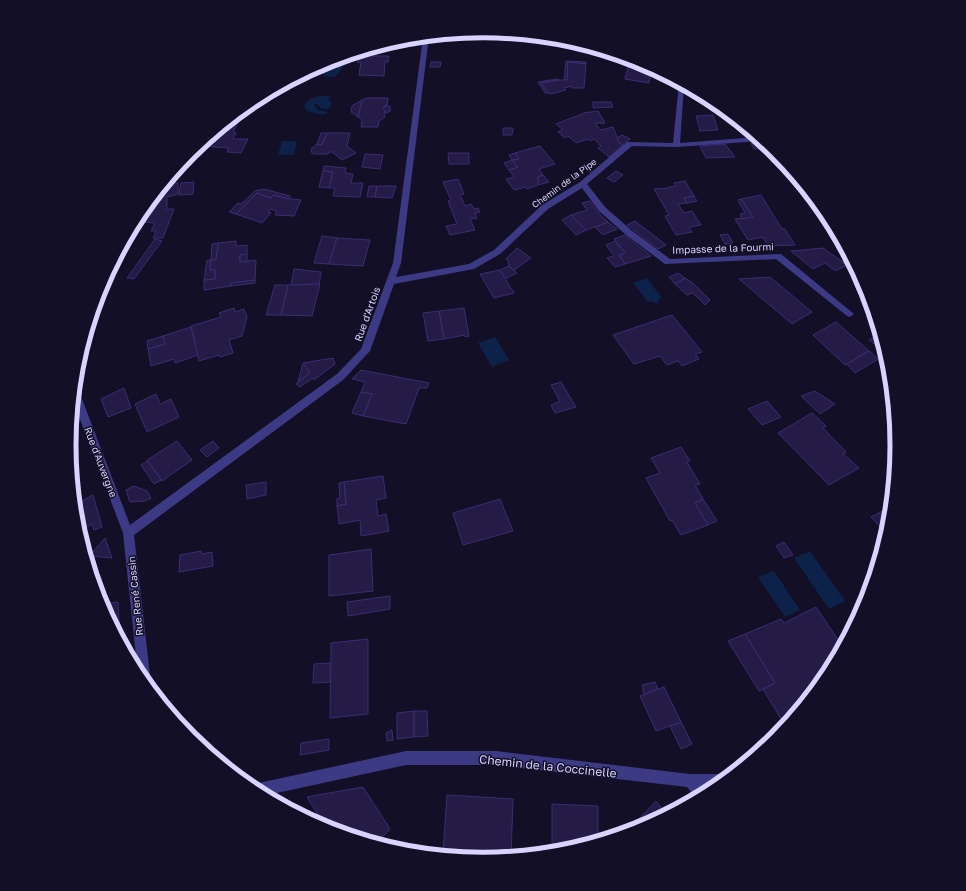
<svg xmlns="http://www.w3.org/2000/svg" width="966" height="891" font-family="'Golos Text',sans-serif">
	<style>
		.water { fill: #0c2248 }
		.building { fill: #241b47; stroke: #3b2d73 }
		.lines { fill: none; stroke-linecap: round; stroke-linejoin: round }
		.minor { fill: #3d3a85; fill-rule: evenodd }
		.labels { text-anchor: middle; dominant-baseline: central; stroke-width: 3; stroke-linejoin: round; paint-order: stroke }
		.far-street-label { font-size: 9px; fill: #d9d4ff; stroke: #130f26 }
		.street-label { font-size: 10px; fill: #d9d4ff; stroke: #130f26 }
		.near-street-label { font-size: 12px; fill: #d9d4ff; stroke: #130f26 }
		.rim { fill: none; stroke: #d9d4ff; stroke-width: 5 }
	</style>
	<rect width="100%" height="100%" fill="#130f26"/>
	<g class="water">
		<polygon points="336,59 344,61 341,70 335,77 324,76 319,66 325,62"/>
		<path d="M327,96l3,2 -2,2 4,3 -1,3 -3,3h-6l-5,-5 -3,1 4,5 9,2v2h-8l-12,-3 -3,-5c4,-9 14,-10 23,-10z"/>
		<polygon points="282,141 297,141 294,155 278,155"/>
		<polygon points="647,278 662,298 659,299 658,304 651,301 648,302 633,283"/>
		<polygon points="495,337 509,360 492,367 478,343"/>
		<polygon points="810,551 845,601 829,609 794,558"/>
		<polygon points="774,571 800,610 785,617 758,577"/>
	</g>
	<g class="building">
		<polygon points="517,34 545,37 545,38 517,39"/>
		<polygon points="402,42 416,42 415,46 401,45"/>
		<polygon points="359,56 389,56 388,62 385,62 384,76 359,75 361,62 358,63"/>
		<polygon points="630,59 642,63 652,68 649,83 625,79"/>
		<polygon points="566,61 586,62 586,64 568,62 567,80 564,80"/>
		<polygon points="431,62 441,62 440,67 430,67"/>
		<polygon points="568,62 586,64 584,88 572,88 572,86 564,88 566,90 551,94 548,93 541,83 559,80 567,80"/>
		<polygon points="557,79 559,80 541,83 548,93 545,93 538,82"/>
		<polygon points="367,98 388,98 387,105 384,106 385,117 379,121 378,127 361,127 362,120 358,117 362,100"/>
		<polygon points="362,100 358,117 351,112 352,106"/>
		<polygon points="593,102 611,102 613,107 593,108"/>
		<polygon points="248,105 250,105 246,112 243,112 233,132 236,133 233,139 248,139 241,153 227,152 229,148 199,146"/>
		<circle cx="387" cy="109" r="3.5"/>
		<polygon points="598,111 605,123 601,124 601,122 595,124 601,130 613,127 619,142 623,145 609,157 598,148 601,146 594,139 590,141 588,139 576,143 568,136 565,138 558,132 563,130 556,124 582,114 583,113"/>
		<polygon points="713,115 718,130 700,131 696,116"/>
		<polygon points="503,128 513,128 512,135 503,135"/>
		<polygon points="321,133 327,133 326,139 324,139 322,145 317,144"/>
		<polygon points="327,133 350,133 347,146 356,153 342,160 332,152 329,152 328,154 314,154 311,152 312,148 317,144 322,145"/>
		<polygon points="622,135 630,139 623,145 619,143 617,138"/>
		<polygon points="764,142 768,148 754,149 751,143"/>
		<polygon points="725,144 735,157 706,158 700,146"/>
		<polygon points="540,146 555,164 539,169 543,175 538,177 538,185 527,189 525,187 514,190 506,179 514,177 509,170 518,167 512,160 519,159 515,153"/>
		<polygon points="448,153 469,153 469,164 449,164"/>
		<polygon points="515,153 519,159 512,160 509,155"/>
		<polygon points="365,154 383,155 380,169 362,167"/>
		<polygon points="512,160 518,167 509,170 504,163"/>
		<polygon points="324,166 346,168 345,173 353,174 351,183 363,183 360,197 333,196 335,188 329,188 333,172 323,171"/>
		<polygon points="323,171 333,172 329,188 319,187"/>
		<polygon points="616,171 623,175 614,182 607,178"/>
		<polygon points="543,175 549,182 538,185 538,177"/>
		<polygon points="795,175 807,190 804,191 789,178"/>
		<polygon points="458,179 464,194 460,195 465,206 471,204 474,209 478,208 480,212 475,213 477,218 470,219 475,230 450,235 446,226 457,224 448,201 451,200 443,182"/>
		<polygon points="685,181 694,196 684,198 687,203 678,204 684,213 692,211 701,225 689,227 692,232 676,235 665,216 669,215 654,189 670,188 669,187 676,186 674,183"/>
		<polygon points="194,182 193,194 179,195 181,183"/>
		<polygon points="165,183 178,183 178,194 167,197 167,209 174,209 163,238 153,238 156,231 151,231 155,223 144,222 148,212 141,213 154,199 159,198 158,191"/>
		<polygon points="369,186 377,186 375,197 367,197"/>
		<polygon points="377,186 396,186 392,198 375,197"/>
		<polygon points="264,189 290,196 289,199 274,195 270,198 257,193 236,214 229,212 238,203 241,204 255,191"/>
		<polygon points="257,193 270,198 274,195 284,198 301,200 294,216 275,215 277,211 271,209 268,212 271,213 262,223 236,214"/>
		<polygon points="761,195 782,229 784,228 795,245 768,246 763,237 748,240 735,219 753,217 741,199"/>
		<polygon points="694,196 697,201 687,203 684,198"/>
		<polygon points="741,199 753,217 742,219 740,214 745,213 738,200"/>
		<polygon points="590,201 602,217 608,222 586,230 571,215 587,210 582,203"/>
		<polygon points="139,215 147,215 144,222 135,222"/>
		<polygon points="571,215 586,230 576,235 562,220"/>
		<polygon points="635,221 666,245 658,249 627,225"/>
		<polygon points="608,222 617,229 603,235 595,227"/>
		<polygon points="728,234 733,243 725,244 720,235"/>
		<polygon points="625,235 651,256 625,264 619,255 625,253 614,239"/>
		<polygon points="322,236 337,238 329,264 314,263"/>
		<polygon points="337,238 370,240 363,266 329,264"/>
		<polygon points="155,239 162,241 134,279 127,278"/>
		<polygon points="236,241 236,246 247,245 247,254 240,255 240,262 256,260 255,280 231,283 231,286 204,290 204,280 215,279 215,270 210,270 211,260 216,259 218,243"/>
		<polygon points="615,241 625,253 619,255 625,264 615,267 607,258 614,256 606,245"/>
		<polygon points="218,243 216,259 211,260 212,244"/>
		<polygon points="517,248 531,258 514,270 509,266 508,261 506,259"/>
		<polygon points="823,248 847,265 835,271 825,263 813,269 791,251"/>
		<polygon points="247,254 247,262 240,262 240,255"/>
		<polygon points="207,260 211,260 210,270 215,270 215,279 204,280"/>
		<polygon points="509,266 517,273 505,279 500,270"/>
		<polygon points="294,269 321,272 319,285 291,285"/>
		<polygon points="500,270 514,293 494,298 480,274"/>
		<polygon points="678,273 685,278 675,284 669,277"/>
		<polygon points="770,277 812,312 792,324 739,279"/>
		<polygon points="685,278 693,283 710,300 705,305 693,293 687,295 675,284"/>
		<polygon points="255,280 255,283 231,286 231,283"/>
		<polygon points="320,284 312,316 281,315 288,285"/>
		<polygon points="275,285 288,285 281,315 266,315"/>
		<polygon points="234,308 235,312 244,309 247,317 242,336 229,340 233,353 220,357 219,355 199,361 191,326 221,317 219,313"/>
		<polygon points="464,308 469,336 465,337 465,335 444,339 439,311"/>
		<polygon points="439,311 444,339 428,341 423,313"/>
		<polygon points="672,315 702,352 695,354 699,359 682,366 678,361 667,365 660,356 634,364 613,335"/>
		<polygon points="836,322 869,351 845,365 813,335"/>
		<polygon points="89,326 95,331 84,339 88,327"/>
		<polygon points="191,327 198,355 175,363 174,359 151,366 148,349 165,344 163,336"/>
		<polygon points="163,336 165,344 148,349 147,341"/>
		<polygon points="873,338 884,347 886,353 869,340"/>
		<polygon points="869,351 878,359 855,373 847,364"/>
		<polygon points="333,358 335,364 314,380 313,378 300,387 296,384 310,373 303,363"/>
		<polygon points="303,363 310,373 298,382"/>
		<polygon points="361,370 429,383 427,388 419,388 406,424 363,416 372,394 361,392 365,382 352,379"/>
		<polygon points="561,382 576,407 555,413 551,405 560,401 551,385"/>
		<polygon points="124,388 131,408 108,417 101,399"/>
		<polygon points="815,391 835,404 820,414 801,396"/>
		<polygon points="361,392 372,394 363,416 352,413"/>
		<polygon points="156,394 160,404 171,399 179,417 147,432 135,404"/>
		<polygon points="767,401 781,417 762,425 748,409"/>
		<polygon points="812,413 826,426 823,428 846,452 843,454 859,468 829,485 778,433"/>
		<polygon points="177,441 192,460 162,481 147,460"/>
		<polygon points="213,441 219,448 207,457 200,450"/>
		<polygon points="681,447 690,461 687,462 700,484 695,485 703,499 695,503 708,525 681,535 672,520 670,521 646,478 660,473 651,458"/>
		<polygon points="148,461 161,480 154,484 141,465"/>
		<polygon points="383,476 386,498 376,500 378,516 386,514 389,531 361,536 360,520 339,524 337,506 346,504 344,482"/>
		<polygon points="266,482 266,495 247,499 246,485"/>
		<polygon points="344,482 346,504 337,506 337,499 340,498 339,483"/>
		<polygon points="134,486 147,491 151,498 145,501 130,502 126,490"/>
		<polygon points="93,495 102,527 94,530 92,524 78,533 74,500 76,504"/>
		<polygon points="500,499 513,531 463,545 453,513"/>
		<polygon points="703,499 717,521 708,525 695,503"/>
		<polygon points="892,505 890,524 879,513"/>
		<polygon points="879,513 890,524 883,530 871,517"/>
		<polygon points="105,538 112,558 89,556"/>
		<polygon points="784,542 793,555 784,558 776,546"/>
		<polygon points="371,549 373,591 329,596 329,555"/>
		<polygon points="201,551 202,554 212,552 213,566 179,572 180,555"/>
		<polygon points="390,596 390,609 348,616 347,602"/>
		<polygon points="118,602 120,639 119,639 100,604"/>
		<polygon points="816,607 843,647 828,676 799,711 781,719 763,689 775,683 745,634 781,619 784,623"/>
		<polygon points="745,634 775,683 759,691 728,641"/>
		<polygon points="368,639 368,714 330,718 331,643"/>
		<polygon points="331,663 330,682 313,683 314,664"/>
		<polygon points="655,682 658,689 644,695 642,685"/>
		<polygon points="664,687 681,722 656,731 640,696"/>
		<polygon points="414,711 414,737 397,739 397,713"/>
		<polygon points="414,711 427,711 428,736 414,737"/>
		<polygon points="681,722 692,744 681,749 670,726"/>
		<polygon points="392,730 393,740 387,741 386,733"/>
		<polygon points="329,739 329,750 300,755 301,743"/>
		<polygon points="363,787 390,829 375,844 327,829 307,797"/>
		<polygon points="447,795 513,799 511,857 443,853"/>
		<polygon points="656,801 667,815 641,829 636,822"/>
		<polygon points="552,804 598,806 598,842 564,852 552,853"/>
		<polygon points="320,817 327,829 313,823"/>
	</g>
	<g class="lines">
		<g class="minor">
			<polygon points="429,36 401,263 396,277 469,264 494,250 542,205 580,182 627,142 673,143 679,83 684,85 680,143 757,137 761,141 676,147 632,146 587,184 605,207 631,230 670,259 781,254 854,314 850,317 847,316 776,259 665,264 625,234 599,211 582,188 548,209 500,254 474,269 394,284 370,351 343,380 134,535 151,684 149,689 138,675 123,533 73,401 74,387 79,391 130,525 337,374 361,349 393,263 423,37"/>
			<polygon points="406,751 496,751 690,774 724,774 729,777 716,788 705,788 708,793 697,799 687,787 496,765 406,765 263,796 249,787 254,784"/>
		</g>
	</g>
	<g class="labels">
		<g class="far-street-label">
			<text transform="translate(564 183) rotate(-36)">Chemin de la Pipe</text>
		</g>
		<g class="street-label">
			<text transform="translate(723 248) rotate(-2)">Impasse de la Fourmi</text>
			<text transform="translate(367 314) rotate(-70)">Rue d'Artois</text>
			<text transform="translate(101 462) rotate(69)">Rue d'Auvergne</text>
			<text transform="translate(135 596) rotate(-96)">Rue René Cassin</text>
		</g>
		<g class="near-street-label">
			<text transform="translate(548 766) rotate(6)">Chemin de la Coccinelle</text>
		</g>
	</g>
	<path d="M0 0H966V891H0ZM76 445a407 407 0 1 1 814 0a407 407 0 1 1-814 0Z" fill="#130f26" fill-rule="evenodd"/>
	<path class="rim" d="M76 445a407 407 0 1 1 814 0a407 407 0 1 1-814 0Z"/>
</svg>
